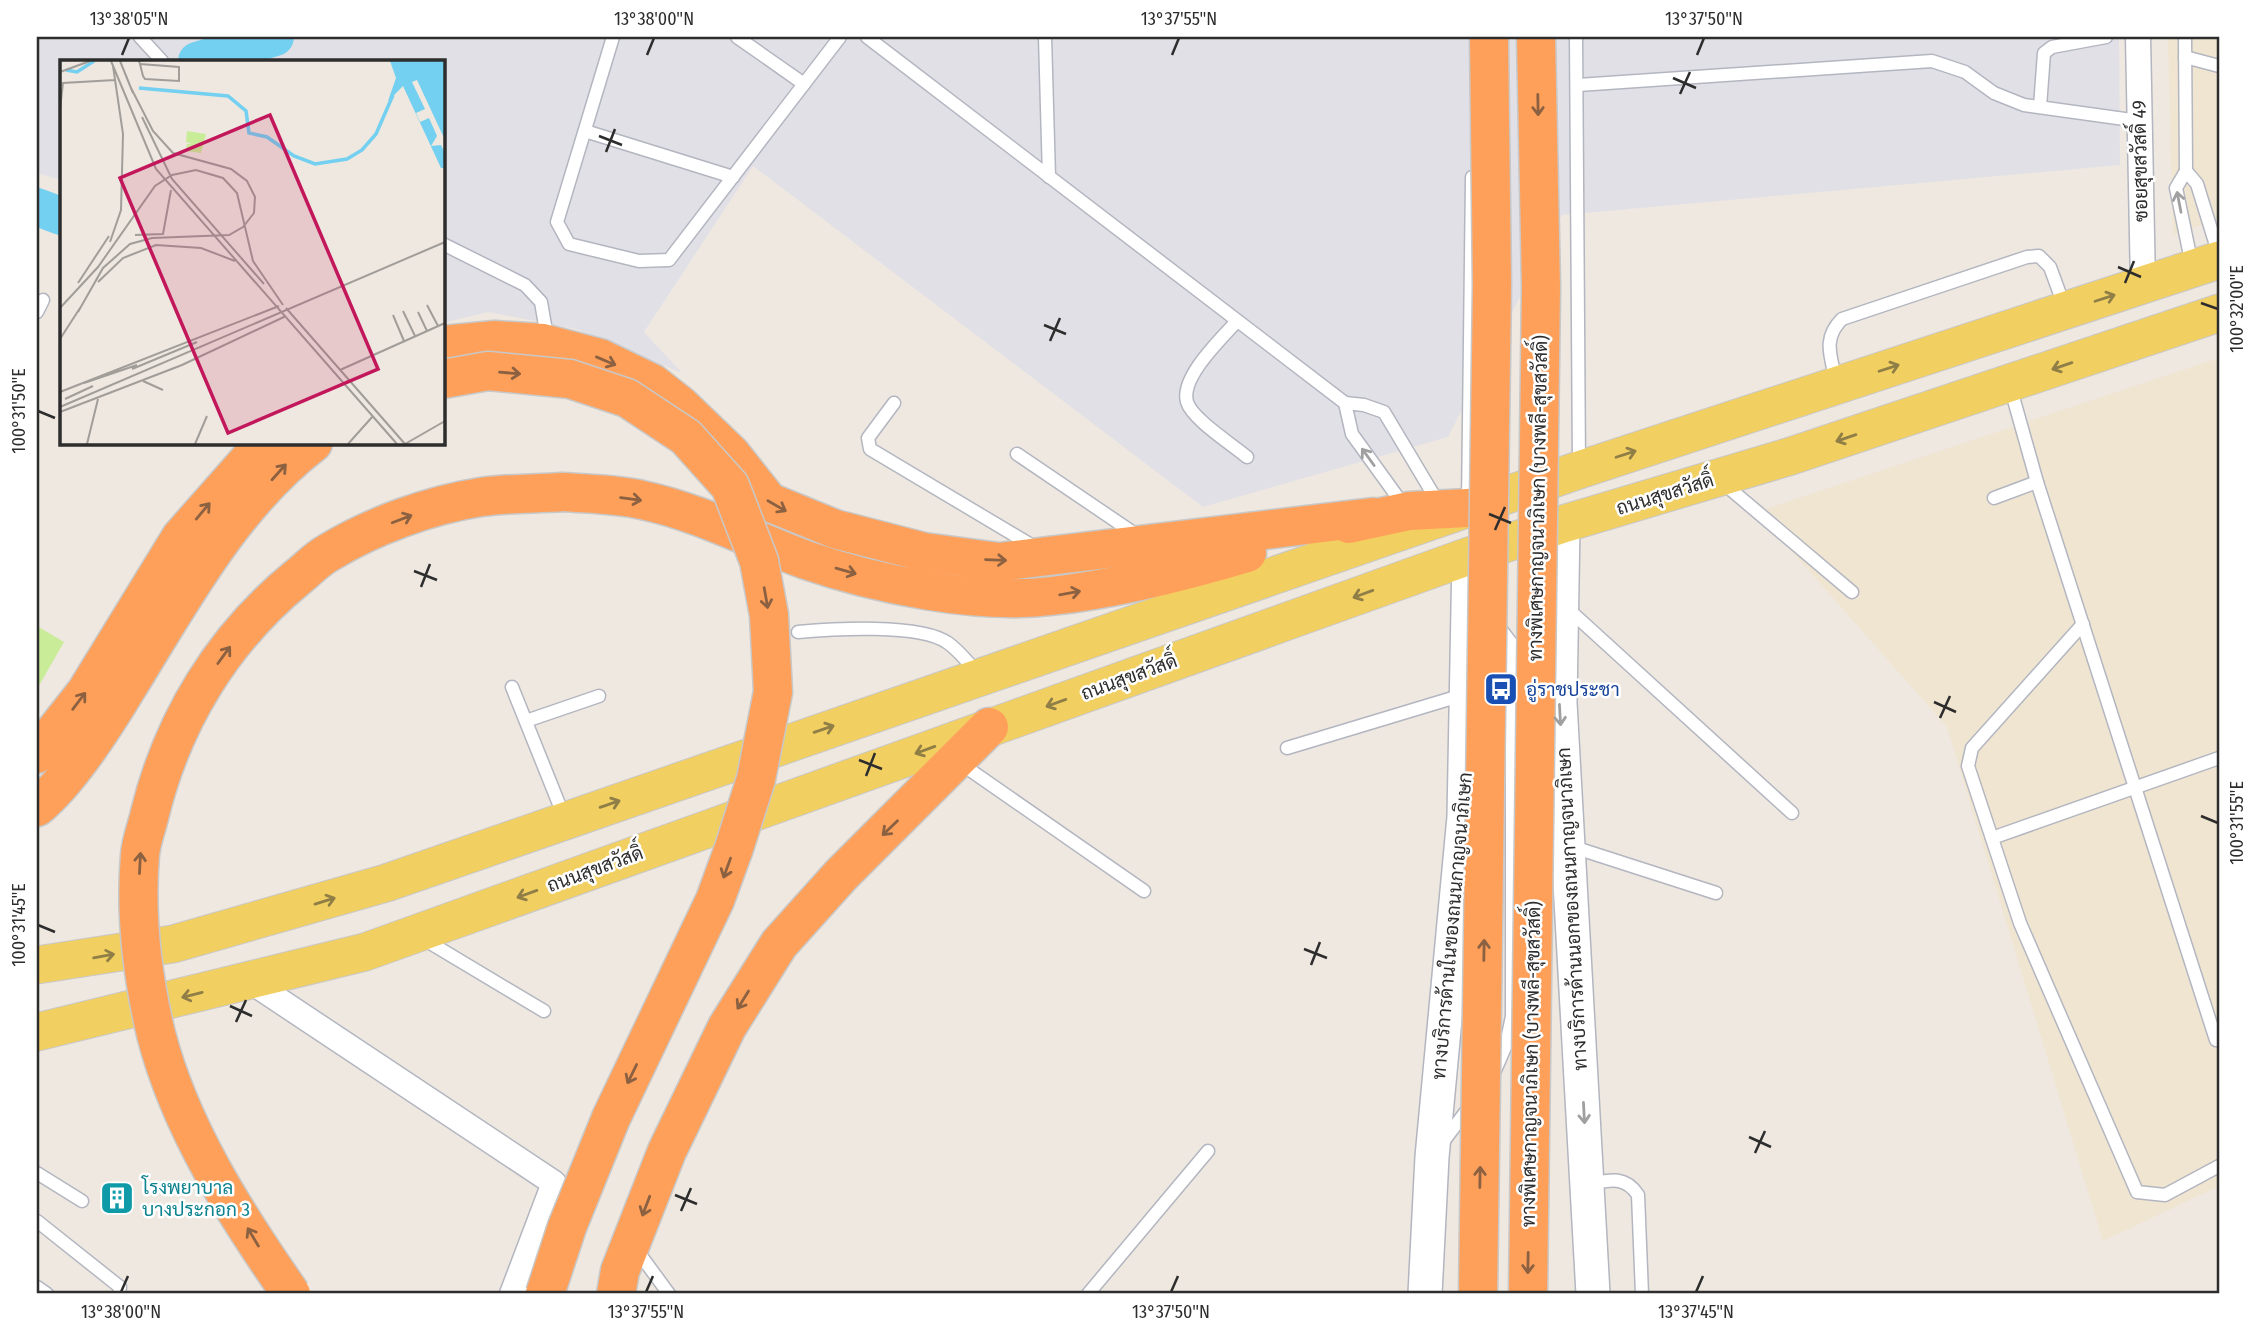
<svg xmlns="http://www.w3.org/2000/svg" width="2256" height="1331" font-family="'Fira Sans Condensed',Sarabun,sans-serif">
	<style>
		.industrial { fill: #e2e0e7 }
		.education { fill: #f0e5d0 }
		.pitch { fill: #c9ec98 }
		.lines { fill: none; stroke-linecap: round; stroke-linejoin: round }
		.river { stroke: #73d0f0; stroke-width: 38 }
		.service-casing { stroke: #b3b6c0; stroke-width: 15 }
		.minor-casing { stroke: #b3b6c0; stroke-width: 27 }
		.secondary-casing { stroke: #b3b6c0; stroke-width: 36 }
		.primary-casing { stroke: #c8c8c8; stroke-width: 39 }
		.motorway-casing { stroke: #c8c8c8; stroke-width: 41 }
		.service { stroke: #fff; stroke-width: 12 }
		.minor { stroke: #fff; stroke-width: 24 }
		.secondary { stroke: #fff; stroke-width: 33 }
		.primary { stroke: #f2cf61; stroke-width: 37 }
		.motorway { stroke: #ffa05a; stroke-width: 38 }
		.motorway-bridge-casing { stroke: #c8c8c8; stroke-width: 41; stroke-linecap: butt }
		.motorway-bridge { stroke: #ffa05a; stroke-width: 38 }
		.oneway { stroke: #8c6141 }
		.oneway2 { stroke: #a0a0a0 }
		.oneway3 { stroke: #907e47 }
		.ticks { fill: none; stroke: #2d2d2d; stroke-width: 2.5 }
		.labels { text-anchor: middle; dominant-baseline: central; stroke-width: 5; stroke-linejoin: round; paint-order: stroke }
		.street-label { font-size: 19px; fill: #2d2d2d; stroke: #fff }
		.transit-label { font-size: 19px; fill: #164399; stroke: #fff; text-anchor: start }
		.culture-label { font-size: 19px; fill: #0d838f; stroke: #fff; text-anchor: start }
		.inset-river { fill: none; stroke: #73d0f0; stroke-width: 3.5 }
		.inset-road { fill: none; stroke: #a19d98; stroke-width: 2 }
		.view { fill: #c2185b; fill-opacity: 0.15; stroke: #c2185b; stroke-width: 3.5 }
		.inset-edge { fill: none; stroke: #2d2d2d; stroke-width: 3.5 }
		.neatline { fill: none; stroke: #2d2d2d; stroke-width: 2.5 }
		.ticks-label { font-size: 18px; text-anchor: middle; fill: #2d2d2d }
	</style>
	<rect width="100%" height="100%" fill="#eee8e0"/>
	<polygon class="industrial" points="37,37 2119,37 2120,165 1562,215 1448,437 1203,507 753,166 644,332 682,373 576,329 488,312 443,323 443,61 61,61 61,180 37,173"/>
	<g class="education">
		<polygon points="2168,37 2219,37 2219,219 2173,235"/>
		<polygon points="2219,358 2219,1186 2103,1241 1947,727 1757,512"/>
	</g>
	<polygon class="pitch" points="37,626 64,642 37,689"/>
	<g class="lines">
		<g class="river">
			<polyline points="197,61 275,37"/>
			<polyline points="37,207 61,216"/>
		</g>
		<g class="service-casing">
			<g id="service">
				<polyline points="140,37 162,61"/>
				<polyline points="613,37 557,222 569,244 639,261 669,260 840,37"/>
				<polyline points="737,37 804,84"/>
				<polyline points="867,37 1345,403"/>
				<polyline points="1045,37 1049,177"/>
				<polyline points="1576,37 1579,466"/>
				<polyline points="2185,37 2186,171"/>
				<polyline points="2185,57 2219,66"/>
				<polyline points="1578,85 1932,61 1965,72 1994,93 2024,105 2139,121"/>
				<polyline points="2040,107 2044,53 2052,47 2106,37"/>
				<polyline points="585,131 733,177"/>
				<polyline points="443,244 525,285 541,302 547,337"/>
				<polyline points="2192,265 2176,188 2186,171 2197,184 2219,255"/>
				<polyline points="37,312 43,300"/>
				<path d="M1237,321c-15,17 -57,56 -50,81 5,17 46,43 60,55"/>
				<path d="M1836,381c-5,-25 -14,-42 6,-62l185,-62 12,-1 11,11 15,41"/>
				<polyline points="2010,386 2037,482 2216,1040"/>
				<polyline points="894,403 868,438 870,449 1036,548"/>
				<polyline points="1017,454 1138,536"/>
				<polyline points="1723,483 1852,592"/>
				<polyline points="1994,498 2037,482"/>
				<polyline points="1468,505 1472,177"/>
				<polyline points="1404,506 1352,434 1345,403 1364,405 1384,412 1439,504"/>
				<polyline points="1567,608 1792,813"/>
				<polyline points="2083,624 1972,748 1968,766 2020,923 2137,1192 2165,1195 2219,1166"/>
				<path d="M798,632c34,-3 122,-9 150,11 11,8 21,20 30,31"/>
				<polyline points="512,687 565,819"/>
				<polyline points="526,721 599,696"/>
				<polyline points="1287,748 1466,694"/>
				<polyline points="960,763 1144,891"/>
				<polyline points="1992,838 2219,758"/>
				<polyline points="1570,846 1716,893"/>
				<polyline points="422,938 544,1011"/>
				<polyline points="1493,1075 1506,1045 1512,1016 1512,644 1496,623"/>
				<polyline points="1443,1142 1470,1106"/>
				<polyline points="37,1173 82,1201"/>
				<path d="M1588,1184c21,-4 37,-9 50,11l4,99"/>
				<polyline points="37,1221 120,1287 119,1294"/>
				<polyline points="636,1249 669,1294"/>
				<polyline points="37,1287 47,1294"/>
				<polyline points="1088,1294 1208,1151"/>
			</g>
		</g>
		<g class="minor-casing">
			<g id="minor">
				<polyline points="2138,37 2143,285"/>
				<polyline points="250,981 554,1183 512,1294"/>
			</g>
		</g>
		<g class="secondary-casing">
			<g id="secondary">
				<polyline points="1563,524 1560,703 1593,1294"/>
				<polyline points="1425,1294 1432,1157 1464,817 1469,556"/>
			</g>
		</g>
		<g class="primary-casing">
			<g id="primary">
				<polyline points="37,965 173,944 386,883 1579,470 2219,260"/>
				<polyline points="37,1032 365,952 1469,556 1563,524 1791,456 2219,313"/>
			</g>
		</g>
		<g class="motorway-casing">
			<g id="motorway">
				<polyline points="443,345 495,340 543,343 600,358 652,383 680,405 731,454 769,502 835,529 924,552 999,562 1373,517"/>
				<path d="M563,492c26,2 54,2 79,8 57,12 110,40 164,60 69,24 172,45 245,36 66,-7 132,-24 196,-43"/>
				<polyline points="1349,524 1409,511 1468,508"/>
				<polyline points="37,754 86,692 181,537 264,443"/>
				<path d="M37,807c31,-25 69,-84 90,-119 54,-87 104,-182 186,-245"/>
				<polyline points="616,1294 620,1271 667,1151 727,1027 779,944 841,875 989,727"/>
			</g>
		</g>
		<use href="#service" class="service"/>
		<use href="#minor" class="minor"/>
		<use href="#secondary" class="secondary"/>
		<use href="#primary" class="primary"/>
		<use href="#motorway" class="motorway"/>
		<g class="motorway-bridge-casing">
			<g id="motorway-bridge">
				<polyline points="443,379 488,371 570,379 627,398 686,437 730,486 759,561 769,615 773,692 756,779 734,848 715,900 611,1118 567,1227 545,1294"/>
				<path d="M291,1294c-55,-79 -111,-166 -135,-260 -14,-59 -21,-119 -16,-179 1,-14 7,-28 10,-42 23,-93 73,-175 148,-236 10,-8 19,-18 30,-24 44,-27 102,-48 153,-56 27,-4 55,-3 82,-5"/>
				<polyline points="1478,1294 1492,285 1489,37"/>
				<polyline points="1528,1294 1541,287 1536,37"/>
			</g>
		</g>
		<use href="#motorway-bridge" class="motorway-bridge"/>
	</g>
	<defs><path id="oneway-shaft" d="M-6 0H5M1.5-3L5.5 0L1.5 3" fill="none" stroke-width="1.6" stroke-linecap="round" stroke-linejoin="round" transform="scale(1.75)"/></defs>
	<g class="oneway">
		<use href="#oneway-shaft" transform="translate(1538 105) rotate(89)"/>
		<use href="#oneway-shaft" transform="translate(606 361) rotate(23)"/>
		<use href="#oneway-shaft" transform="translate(510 373) rotate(5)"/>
		<use href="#oneway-shaft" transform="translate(279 472) rotate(-48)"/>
		<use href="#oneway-shaft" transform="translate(631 499) rotate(7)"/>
		<use href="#oneway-shaft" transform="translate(777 506) rotate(30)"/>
		<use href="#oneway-shaft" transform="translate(203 511) rotate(-50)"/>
		<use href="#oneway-shaft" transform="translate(402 519) rotate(-21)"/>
		<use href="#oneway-shaft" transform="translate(996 560) rotate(2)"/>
		<use href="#oneway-shaft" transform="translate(846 571) rotate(16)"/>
		<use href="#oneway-shaft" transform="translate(1070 593) rotate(-10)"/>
		<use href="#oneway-shaft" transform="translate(766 598) rotate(80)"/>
		<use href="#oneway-shaft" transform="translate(224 655) rotate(-54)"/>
		<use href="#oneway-shaft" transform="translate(79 701) rotate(-53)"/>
		<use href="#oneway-shaft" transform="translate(890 828) rotate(136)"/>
		<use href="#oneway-shaft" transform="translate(140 863) rotate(-87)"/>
		<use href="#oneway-shaft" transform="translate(727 868) rotate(110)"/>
		<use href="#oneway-shaft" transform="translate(1484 950) rotate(-89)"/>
		<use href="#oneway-shaft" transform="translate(743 1000) rotate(122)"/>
		<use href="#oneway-shaft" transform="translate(632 1074) rotate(116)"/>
		<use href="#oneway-shaft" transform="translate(1480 1177) rotate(-89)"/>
		<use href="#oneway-shaft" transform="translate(646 1206) rotate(111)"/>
		<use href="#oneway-shaft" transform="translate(253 1237) rotate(-121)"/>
		<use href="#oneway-shaft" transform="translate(1528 1263) rotate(91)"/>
	</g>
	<g class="oneway2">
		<use href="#oneway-shaft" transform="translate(2179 202) rotate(-101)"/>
		<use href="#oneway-shaft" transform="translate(1368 457) rotate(-126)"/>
		<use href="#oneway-shaft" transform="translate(1560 715) rotate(87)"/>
		<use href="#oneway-shaft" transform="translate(1584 1113) rotate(87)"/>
	</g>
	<g class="oneway3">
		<use href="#oneway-shaft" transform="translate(2105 298) rotate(-18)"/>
		<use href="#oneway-shaft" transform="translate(2062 366) rotate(161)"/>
		<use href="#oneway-shaft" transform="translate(1889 368) rotate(-18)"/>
		<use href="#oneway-shaft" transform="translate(1846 438) rotate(161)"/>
		<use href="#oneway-shaft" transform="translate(1626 454) rotate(-18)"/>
		<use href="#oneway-shaft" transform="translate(1363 594) rotate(160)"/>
		<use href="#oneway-shaft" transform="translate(1056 703) rotate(160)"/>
		<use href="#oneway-shaft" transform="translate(824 729) rotate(-19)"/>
		<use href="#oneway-shaft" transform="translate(925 750) rotate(160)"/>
		<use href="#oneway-shaft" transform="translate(610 804) rotate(-19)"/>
		<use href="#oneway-shaft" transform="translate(527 894) rotate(160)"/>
		<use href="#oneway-shaft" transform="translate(325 901) rotate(-17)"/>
		<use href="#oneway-shaft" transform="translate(104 956) rotate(-10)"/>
		<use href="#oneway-shaft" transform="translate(192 995) rotate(166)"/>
	</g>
	<path class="ticks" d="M122,55l7,-17M647,55l7,-17M1172,55l7,-17M1697,55l7,-17M1673,78l23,10M1680,94l10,-22M599,136l23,9M606,152l9,-23M2118,267l23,10M2125,283l9,-22M2201,303l17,6M1044,325l22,9M1050,341l10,-23M38,411l17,7M1489,514l22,9M1495,530l10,-23M414,571l23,9M421,587l9,-23M1934,702l22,10M1940,718l10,-22M859,760l23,9M866,776l9,-23M2201,816l17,7M38,925l17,7M1304,949l23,9M1311,965l9,-23M230,1006l22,10M236,1022l10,-22M1749,1137l22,10M1755,1153l10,-22M675,1195l22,9M681,1211l10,-23M121,1292l7,-16M646,1292l7,-16M1171,1292l7,-16M1696,1292l7,-16"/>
	<defs>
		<g id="bus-square" transform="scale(1.75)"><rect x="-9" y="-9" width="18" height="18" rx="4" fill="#1a4fb4" stroke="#fff"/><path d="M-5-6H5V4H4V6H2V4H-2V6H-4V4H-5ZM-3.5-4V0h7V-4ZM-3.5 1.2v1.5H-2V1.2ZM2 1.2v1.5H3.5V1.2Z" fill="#fff"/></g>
		<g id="building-square" transform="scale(1.75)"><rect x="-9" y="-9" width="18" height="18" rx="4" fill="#0f9aa8" stroke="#fff"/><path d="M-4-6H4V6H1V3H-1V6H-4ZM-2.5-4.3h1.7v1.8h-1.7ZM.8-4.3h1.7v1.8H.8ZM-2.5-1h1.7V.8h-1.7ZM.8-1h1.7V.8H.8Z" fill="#fff"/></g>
	</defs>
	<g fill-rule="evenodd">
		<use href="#bus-square" x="1501" y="689"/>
		<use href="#building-square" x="117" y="1198"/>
	</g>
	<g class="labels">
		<g class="street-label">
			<text transform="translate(2140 161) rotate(-91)">ซอยสุขสวัสดิ์ 49</text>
			<text transform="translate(1665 494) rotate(-17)">ถนนสุขสวัสดิ์</text>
			<text transform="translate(1538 498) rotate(-89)">ทางพิเศษกาญจนาภิเษก (บางพลี-สุขสวัสดิ์)</text>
			<text transform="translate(1129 677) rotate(-20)">ถนนสุขสวัสดิ์</text>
			<text transform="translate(595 869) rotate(-20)">ถนนสุขสวัสดิ์</text>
			<text transform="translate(1572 909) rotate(-93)">ทางบริการด้านนอกของถนนกาญจนาภิเษก</text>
			<text transform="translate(1452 926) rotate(-85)">ทางบริการด้านในของถนนกาญจนาภิเษก</text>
			<text transform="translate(1531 1064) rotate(-89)">ทางพิเศษกาญจนาภิเษก (บางพลี-สุขสวัสดิ์)</text>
		</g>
		<g class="transit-label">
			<text x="1526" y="689">อู่ราชประชา</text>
		</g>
		<g class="culture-label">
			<text x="142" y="1187">โรงพยาบาล<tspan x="142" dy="22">บางประกอก 3</tspan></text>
		</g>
	</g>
	<g transform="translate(60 60)">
		<rect width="385" height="385" fill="#eee8e0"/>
		<path d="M127,71l19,3 -5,19 -15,-2 1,-7h5l-6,-2z" fill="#c9ec98"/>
		<path d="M330,1h55v107h-4l-38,-82 -15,15 8,-23z" fill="#73d0f0"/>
		<path d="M357,20l28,60v13l-4,-8 -10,1 6,-10 -8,-18 -9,4 -4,-9 9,-4 -13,-27z" fill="#eee8e0"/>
		<path class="inset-river" d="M6,10l11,2 17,-11M79,28l89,8 18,15 3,22 18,4 27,19 21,8 32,-5 15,-9 14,-16 17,-39"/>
		<path class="inset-road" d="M51,1l45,108 241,275M60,1l13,32M79,1l1,3 3,12 2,3 34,2v-14l-39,-3M0,12l30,-11M0,49l3,-26 52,-3M82,57l30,62 92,105M75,175l28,-1 8,-44M50,182l11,-32 2,-76 -10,-68M38,222l25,-24 33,-13 45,3 34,13M18,223l31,-47M367,245l11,21M0,248l38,-41 57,-81 17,-11 24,-5 27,8 14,15 16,68 30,44M226,248l119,136M343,251l12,25M18,252l25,-44 27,-24 22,-6 77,-3 14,-8 11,-14 1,-16 -8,-16 -16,-12 -58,-16 -20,-22 -22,-43M358,252l9,19M333,255l11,26M0,279l20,-31M72,309l65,-27M280,310l105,-47M83,321l20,9M24,323l53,-18M0,332l219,-86M5,339l28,-13M0,347l385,-165M0,352l122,-47 104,-49M27,384l11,-45M135,384l12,-28M288,384l25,-28M345,384l40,-23"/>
		<path class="view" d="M210,55l108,254 -150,64 -108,-255z"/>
		<rect width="385" height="385" class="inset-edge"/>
	</g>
	<rect width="2256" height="1331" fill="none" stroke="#ffffff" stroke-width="77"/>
	<rect x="38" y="38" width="2180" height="1254" class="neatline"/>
	<g class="ticks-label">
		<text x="129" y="25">13°38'05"N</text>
		<text x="654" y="25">13°38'00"N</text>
		<text x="1179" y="25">13°37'55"N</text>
		<text x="1704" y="25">13°37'50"N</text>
		<text transform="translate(2237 309) rotate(-90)" y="6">100°32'00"E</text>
		<text transform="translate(19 411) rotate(-90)" y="6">100°31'50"E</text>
		<text transform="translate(2237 823) rotate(-90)" y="6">100°31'55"E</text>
		<text transform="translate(19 925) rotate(-90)" y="6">100°31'45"E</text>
		<text x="121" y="1318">13°38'00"N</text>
		<text x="646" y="1318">13°37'55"N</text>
		<text x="1171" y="1318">13°37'50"N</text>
		<text x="1696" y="1318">13°37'45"N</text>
	</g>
</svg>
